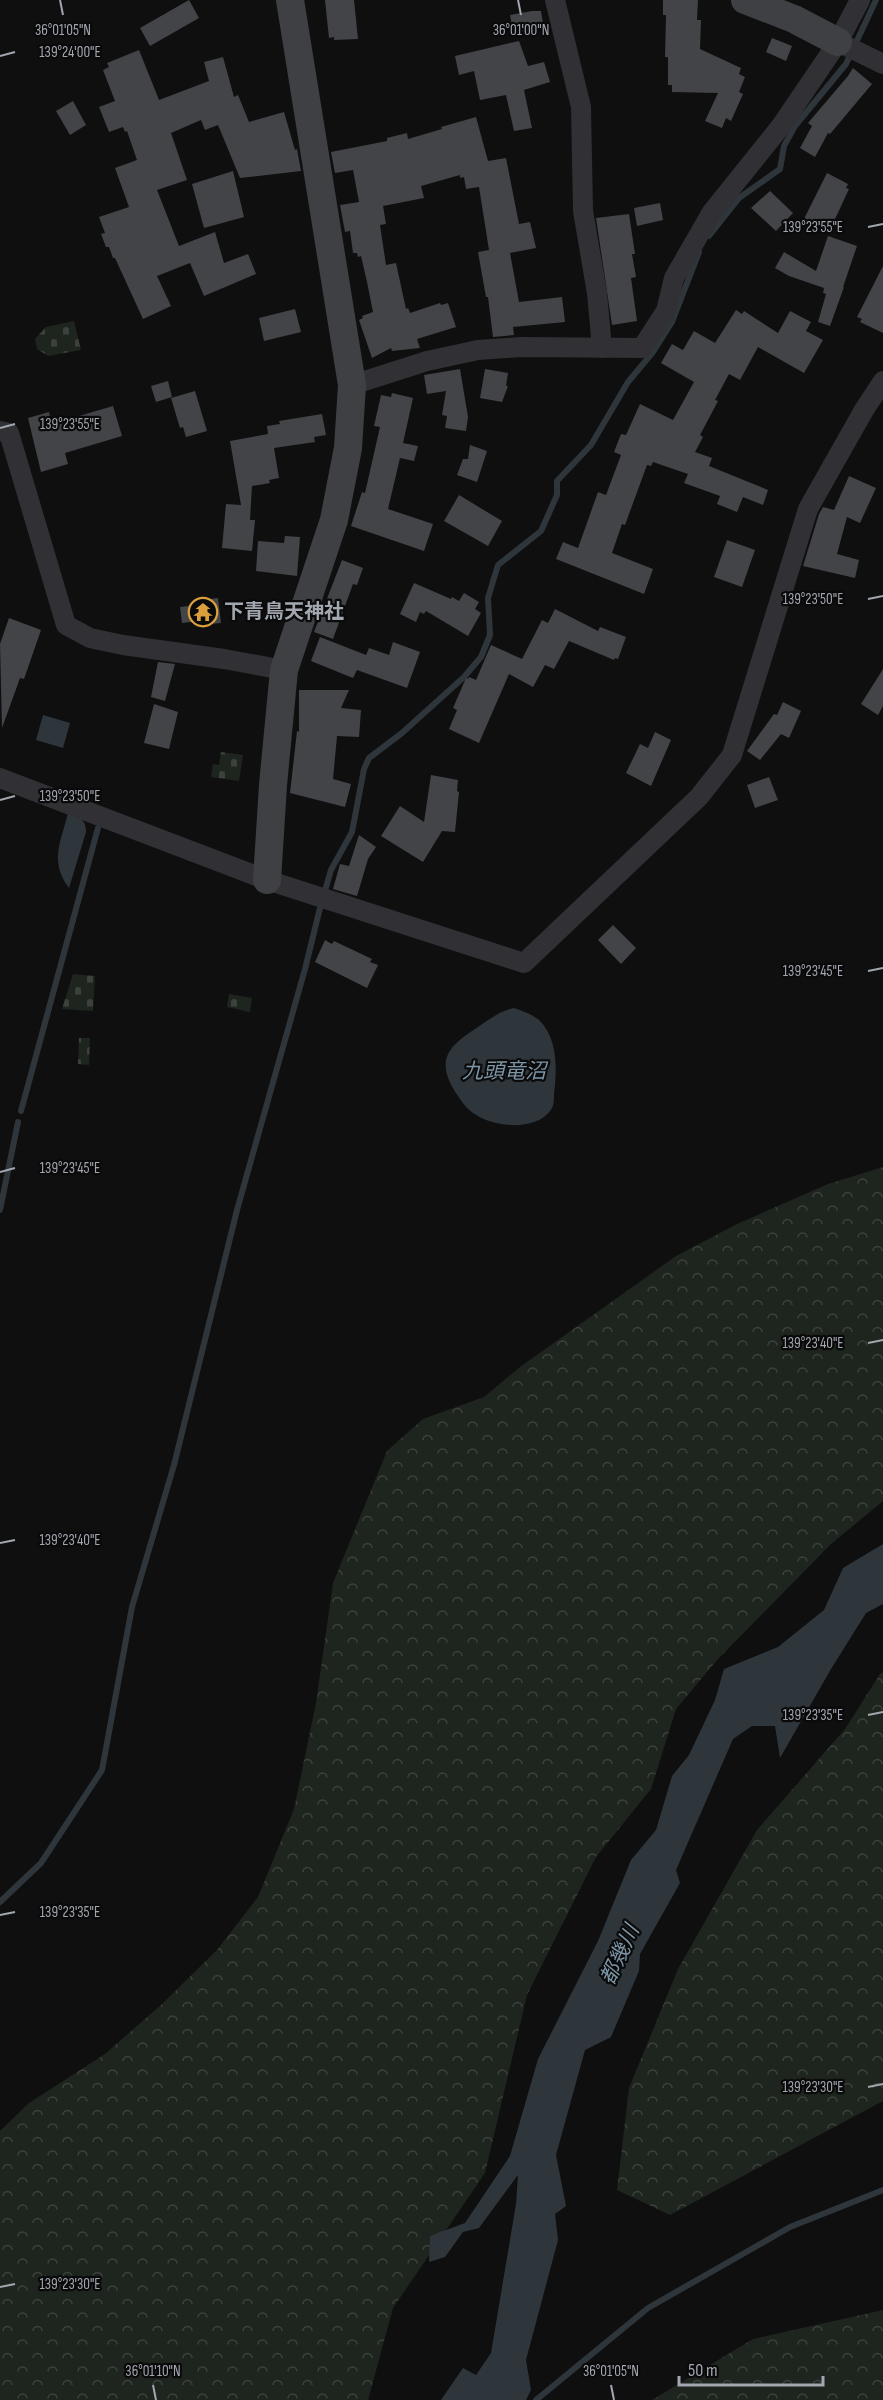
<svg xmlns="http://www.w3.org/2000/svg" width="883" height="2400" font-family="'Sofia Sans Condensed','Noto Sans JP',sans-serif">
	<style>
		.forest { fill: url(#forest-crowns) }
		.cemetery { fill: url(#cemetery-stones) }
		.water { fill: #2e363b }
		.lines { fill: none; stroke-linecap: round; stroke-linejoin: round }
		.stream { stroke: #2e363b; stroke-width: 6 }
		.building { fill: #434448 }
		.street { stroke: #313135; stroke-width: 20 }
		.secondary { stroke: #3f4044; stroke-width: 28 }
		.ticks { fill: none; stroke: #a2a6af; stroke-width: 2 }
		.labels { text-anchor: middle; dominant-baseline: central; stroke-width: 4.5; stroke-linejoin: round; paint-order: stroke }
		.poi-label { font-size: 20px; font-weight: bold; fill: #a2a6af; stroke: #0a0a0b; text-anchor: start }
		.water-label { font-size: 21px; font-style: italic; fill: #7c95a7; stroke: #0a0a0b }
		.ticks-label { font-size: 15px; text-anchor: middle; fill: #a2a6af; stroke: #0a0a0b; stroke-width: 4.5; stroke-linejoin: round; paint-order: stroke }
	</style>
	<defs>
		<pattern id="forest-crowns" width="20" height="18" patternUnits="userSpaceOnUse" patternTransform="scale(1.5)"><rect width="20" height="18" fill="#1e241e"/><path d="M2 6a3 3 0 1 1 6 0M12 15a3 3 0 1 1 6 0" fill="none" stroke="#3c413c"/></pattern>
		<pattern id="cemetery-stones" width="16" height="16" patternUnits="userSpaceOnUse" patternTransform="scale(1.5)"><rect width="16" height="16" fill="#1e241e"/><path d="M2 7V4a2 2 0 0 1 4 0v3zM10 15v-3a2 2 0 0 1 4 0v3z" fill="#3c413c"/></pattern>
	</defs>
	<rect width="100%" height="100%" fill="#0f0f10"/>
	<g class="forest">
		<polygon points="883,1167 883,1501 831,1544 717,1660 676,1709 651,1789 596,1857 527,1995 485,2173 393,2308 368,2400 0,2400 0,2131 29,2103 105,2054 162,2004 217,1950 258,1897 294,1809 316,1703 333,1583 387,1451 423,1419 484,1397 520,1367 676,1256 737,1224 828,1184"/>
		<polygon points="883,1672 883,2101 670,2215 617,2190 629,2088 678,1969 757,1830 845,1729 880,1674"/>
		<polygon points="883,2310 883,2400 652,2400 753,2339"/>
	</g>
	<g class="cemetery">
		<polygon points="74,321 81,350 48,356 37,349 35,339 46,327"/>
		<polygon points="221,752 243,755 239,781 211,777 213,764 219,765"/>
		<polygon points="73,974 95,976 93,1011 62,1009"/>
		<polygon points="229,994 252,998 250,1012 227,1007"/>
		<polygon points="79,1038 90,1038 89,1065 78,1064"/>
	</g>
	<g class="water">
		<polygon points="43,715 70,723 63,748 36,740"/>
		<path d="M68,813c12,4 18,7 18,19l-17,56c-20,-27 -8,-46 -1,-75z"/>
		<path d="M514,1008c8,3 18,6 25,12 19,18 18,50 15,74 0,6 0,13 -4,17 -16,21 -58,16 -77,2 -6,-4 -11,-11 -15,-17 -24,-35 -11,-49 20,-69 12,-8 22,-16 36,-19z"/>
		<polygon points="883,1544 883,1604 866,1613 831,1669 780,1758 775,1726 752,1726 733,1739 676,1870 680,1883 640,1954 639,1971 611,2037 585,2050 556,2155 566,2206 555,2214 558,2240 526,2360 531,2390 526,2400 441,2400 463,2368 476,2375 491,2353 516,2204 518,2175 479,2228 463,2232 445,2257 429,2262 430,2236 465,2223 510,2156 538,2059 598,1941 631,1860 656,1830 672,1776 689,1755 715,1700 724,1669 778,1647 824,1610 843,1568"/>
	</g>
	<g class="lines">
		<g class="stream">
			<polyline points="709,236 739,198 780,169 784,146 795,126 846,64 876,0"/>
			<polyline points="21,1111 98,828"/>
			<polyline points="0,1210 18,1122"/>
			<polyline points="0,1902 41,1863 102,1770 132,1607 174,1465 237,1210 305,969 321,904 331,870 352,832 364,769 369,758 402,733 464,677 481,657 490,635 488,598 498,565 541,531 557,495 557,481 591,445 628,382 653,352 672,322 699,252"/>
			<polyline points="536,2400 648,2308 790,2227 883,2190"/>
		</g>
	</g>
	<g class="building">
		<polygon points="189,0 199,18 150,46 140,28"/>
		<polygon points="325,0 354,0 358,39 334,40 334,37 329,38"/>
		<polygon points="663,0 698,0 697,20 701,20 700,49 741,68 739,74 745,77 739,92 743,94 731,121 726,118 722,128 705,121 718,93 672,92 672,85 668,85 668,57 665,57 666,15 663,15"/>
		<polygon points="532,11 541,11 544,29 514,35 510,15"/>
		<polygon points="772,38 792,46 786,61 766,52"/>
		<polygon points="519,41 528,66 544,62 550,82 524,90 532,128 514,131 506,95 480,100 474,71 459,75 455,56"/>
		<polygon points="139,50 159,100 209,81 204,62 223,57 234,97 238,95 249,122 284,112 295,150 297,149 301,171 240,178 218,125 205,130 201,120 171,133 187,180 157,190 179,246 215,232 224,263 248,254 256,274 204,296 190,263 157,276 171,306 143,319 115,258 113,258 109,247 106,247 101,234 105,233 99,217 129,207 115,168 137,160 127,131 125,132 123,127 109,132 99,107 115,101 103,70 109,67 107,63"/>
		<polygon points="853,68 872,84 830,134 828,133 815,157 800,148 812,126 808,123 848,76"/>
		<polygon points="73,101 86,125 70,135 56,111"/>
		<polygon points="476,117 488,161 506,158 519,224 530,222 536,248 510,253 519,302 562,297 565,322 513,327 514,335 493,337 488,297 486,297 478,252 489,250 479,187 466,189 464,177 460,178 460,175 421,186 424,198 383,206 386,224 380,225 386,265 396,263 406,309 408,308 410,313 440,303 441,305 448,303 456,327 417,339 420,348 392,351 391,348 372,358 359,320 363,318 362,316 373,312 367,282 361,256 358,257 357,253 353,253 350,231 345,232 340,205 359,202 353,170 335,173 331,152 387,141 387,138 407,133 408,139 442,129 441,127"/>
		<polygon points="233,171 244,217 204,228 192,184"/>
		<polygon points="827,173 848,184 846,188 849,189 829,232 804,219"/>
		<polygon points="770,191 793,213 776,231 751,208"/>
		<polygon points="660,203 663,220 637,226 634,208"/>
		<polygon points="629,214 635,254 632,254 636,277 631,278 637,321 612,325 596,218"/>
		<polygon points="828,236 857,246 843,287 844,287 830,326 818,322 826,294 823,293 824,288 789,276 775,268 784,252 816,271"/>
		<polygon points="883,266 883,333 860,322 862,319 857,317"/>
		<polygon points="295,309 301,332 264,341 259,318"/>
		<polygon points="736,310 742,314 744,311 778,333 790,311 811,322 806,331 823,340 804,373 758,347 740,380 729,374 715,400 718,401 700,435 703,437 695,452 712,458 709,466 768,490 763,505 743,497 737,512 717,504 720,496 684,483 688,474 653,462 651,466 647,465 625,525 622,524 612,553 653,569 644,594 556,559 563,542 578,548 598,492 606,495 621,455 614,452 621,434 626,435 640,404 673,420 694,382 661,363 672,344 683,350 694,331 715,343"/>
		<polygon points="460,369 468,417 466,431 445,428 447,416 442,415 446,391 427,394 424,375"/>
		<polygon points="485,369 508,373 506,386 508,386 502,402 480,398"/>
		<polygon points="168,381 172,397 156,402 151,386"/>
		<polygon points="195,391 207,431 186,437 183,427 180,428 171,398"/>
		<polygon points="392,393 413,398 403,443 418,446 414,461 400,458 388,509 433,524 424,551 351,526 362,492 365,493 380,427 374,426 381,395 391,397"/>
		<polygon points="113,406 122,436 65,453 68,464 41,472 28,418 49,412 52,424"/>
		<polygon points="322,414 326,435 314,437 315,442 274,448 279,478 269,480 270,483 252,486 250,520 255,520 252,551 222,548 226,504 241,505 230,441 268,434 267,426 280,424 279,421"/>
		<polygon points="470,445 487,451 477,482 457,475 463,459 468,459"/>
		<polygon points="849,476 876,488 860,523 847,517 837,554 859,560 855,578 803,566 819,514 823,507 834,510"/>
		<polygon points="459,495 502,521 488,546 444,521"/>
		<polygon points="285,536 300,537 297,576 256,571 258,541 284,543"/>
		<polygon points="727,540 755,550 742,587 714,577"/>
		<polygon points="342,560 363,568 357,585 353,584 333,639 314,632"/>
		<polygon points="414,583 451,599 452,597 459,601 464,593 479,602 475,609 481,613 468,636 426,611 424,614 420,612 416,622 400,614"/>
		<polygon points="218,598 221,623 199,625 199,621 182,623 180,607 197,605 196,601"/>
		<polygon points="555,609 598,631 600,627 626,637 618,659 615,658 614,660 569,641 554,669 545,665 533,687 509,674 479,743 449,729 457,710 453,708 466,678 468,679 469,677 476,680 491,645 522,659 542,620 548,623"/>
		<polygon points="9,618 41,630 24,679 20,678 2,728 0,644"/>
		<polygon points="320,637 366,655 369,648 389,655 393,642 420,652 407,688 357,670 353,678 311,661"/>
		<polygon points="158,662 175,664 165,701 151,697"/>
		<polygon points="883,669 883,706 878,715 861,704"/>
		<polygon points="299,690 349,690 341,708 361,710 359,737 337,736 333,779 351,784 345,807 290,793 297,731 299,732"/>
		<polygon points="783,702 801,711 789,738 781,734 760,760 747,751 774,714 777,715"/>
		<polygon points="154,704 178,712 169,749 144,743"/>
		<polygon points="655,732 671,740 651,786 626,773 640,744 648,748"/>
		<polygon points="431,775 458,780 457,791 459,792 455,832 442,831 423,862 381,836 400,806 424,822"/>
		<polygon points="769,777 778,800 755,808 747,785"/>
		<polygon points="359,835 376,847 368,859 357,896 333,889 340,864 349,866"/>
		<polygon points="613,925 636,948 621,964 598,940"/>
		<polygon points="325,940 332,944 334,941 372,959 370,962 378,965 367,988 315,962"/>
	</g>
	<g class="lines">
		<g class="street">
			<polyline points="555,0 581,107 583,211 597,293 602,348"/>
			<polyline points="838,42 883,64"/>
			<polyline points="352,385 427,361 478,350 521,347 642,348 666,311 674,278 712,212 781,126 838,42 860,0"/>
			<polyline points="0,431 9,433 66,625 90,638 123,645 224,659 284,670"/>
			<polyline points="0,778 267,880 524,963 699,797 732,755 808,509 864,410 883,381"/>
		</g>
		<g class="secondary">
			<polyline points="745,0 794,19 838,42"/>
			<polyline points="267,880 273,785 284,670 334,520 348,448 352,385 290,0"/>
		</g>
	</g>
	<path class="ticks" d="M60,0l3,15M518,0l3,15M0,56l15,-4M868,227l15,-3M0,428l15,-4M868,599l15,-3M0,800l15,-4M868,971l15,-3M0,1172l15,-4M868,1343l15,-3M0,1543l15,-3M868,1715l15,-3M0,1915l15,-3M868,2087l15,-3M0,2287l15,-3M153,2385l3,15M611,2385l3,15"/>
	<defs>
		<g id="temple-ring" transform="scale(1.5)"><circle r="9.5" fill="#0a0a0b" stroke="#dba03c" stroke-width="1.5"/><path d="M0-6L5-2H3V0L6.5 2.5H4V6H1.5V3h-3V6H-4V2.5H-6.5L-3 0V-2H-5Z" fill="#dba03c"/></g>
	</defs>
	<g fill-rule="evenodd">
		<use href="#temple-ring" x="203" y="612"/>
	</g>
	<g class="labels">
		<g class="poi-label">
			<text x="224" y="612">下青鳥天神社</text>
		</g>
		<g class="water-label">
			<text x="504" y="1071">九頭竜沼</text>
			<text transform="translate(620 1955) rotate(-65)">都幾川</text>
		</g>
	</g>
	<g class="ticks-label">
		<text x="63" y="35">36°01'05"N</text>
		<text x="521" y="35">36°01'00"N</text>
		<text x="70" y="57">139°24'00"E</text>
		<text x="813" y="232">139°23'55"E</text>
		<text x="70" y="429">139°23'55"E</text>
		<text x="813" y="604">139°23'50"E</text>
		<text x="70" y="801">139°23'50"E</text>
		<text x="813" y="976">139°23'45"E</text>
		<text x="70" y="1173">139°23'45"E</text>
		<text x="813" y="1348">139°23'40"E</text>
		<text x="70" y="1545">139°23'40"E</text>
		<text x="813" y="1720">139°23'35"E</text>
		<text x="70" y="1917">139°23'35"E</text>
		<text x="813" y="2092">139°23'30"E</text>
		<text x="70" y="2289">139°23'30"E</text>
		<text x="153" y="2376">36°01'10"N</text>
		<text x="611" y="2376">36°01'05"N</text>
	</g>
	<path d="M679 2376v9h144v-9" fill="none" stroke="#a2a6af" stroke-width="3"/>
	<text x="688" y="2376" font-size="18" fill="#a2a6af" stroke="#0a0a0b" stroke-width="4.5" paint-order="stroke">50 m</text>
</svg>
